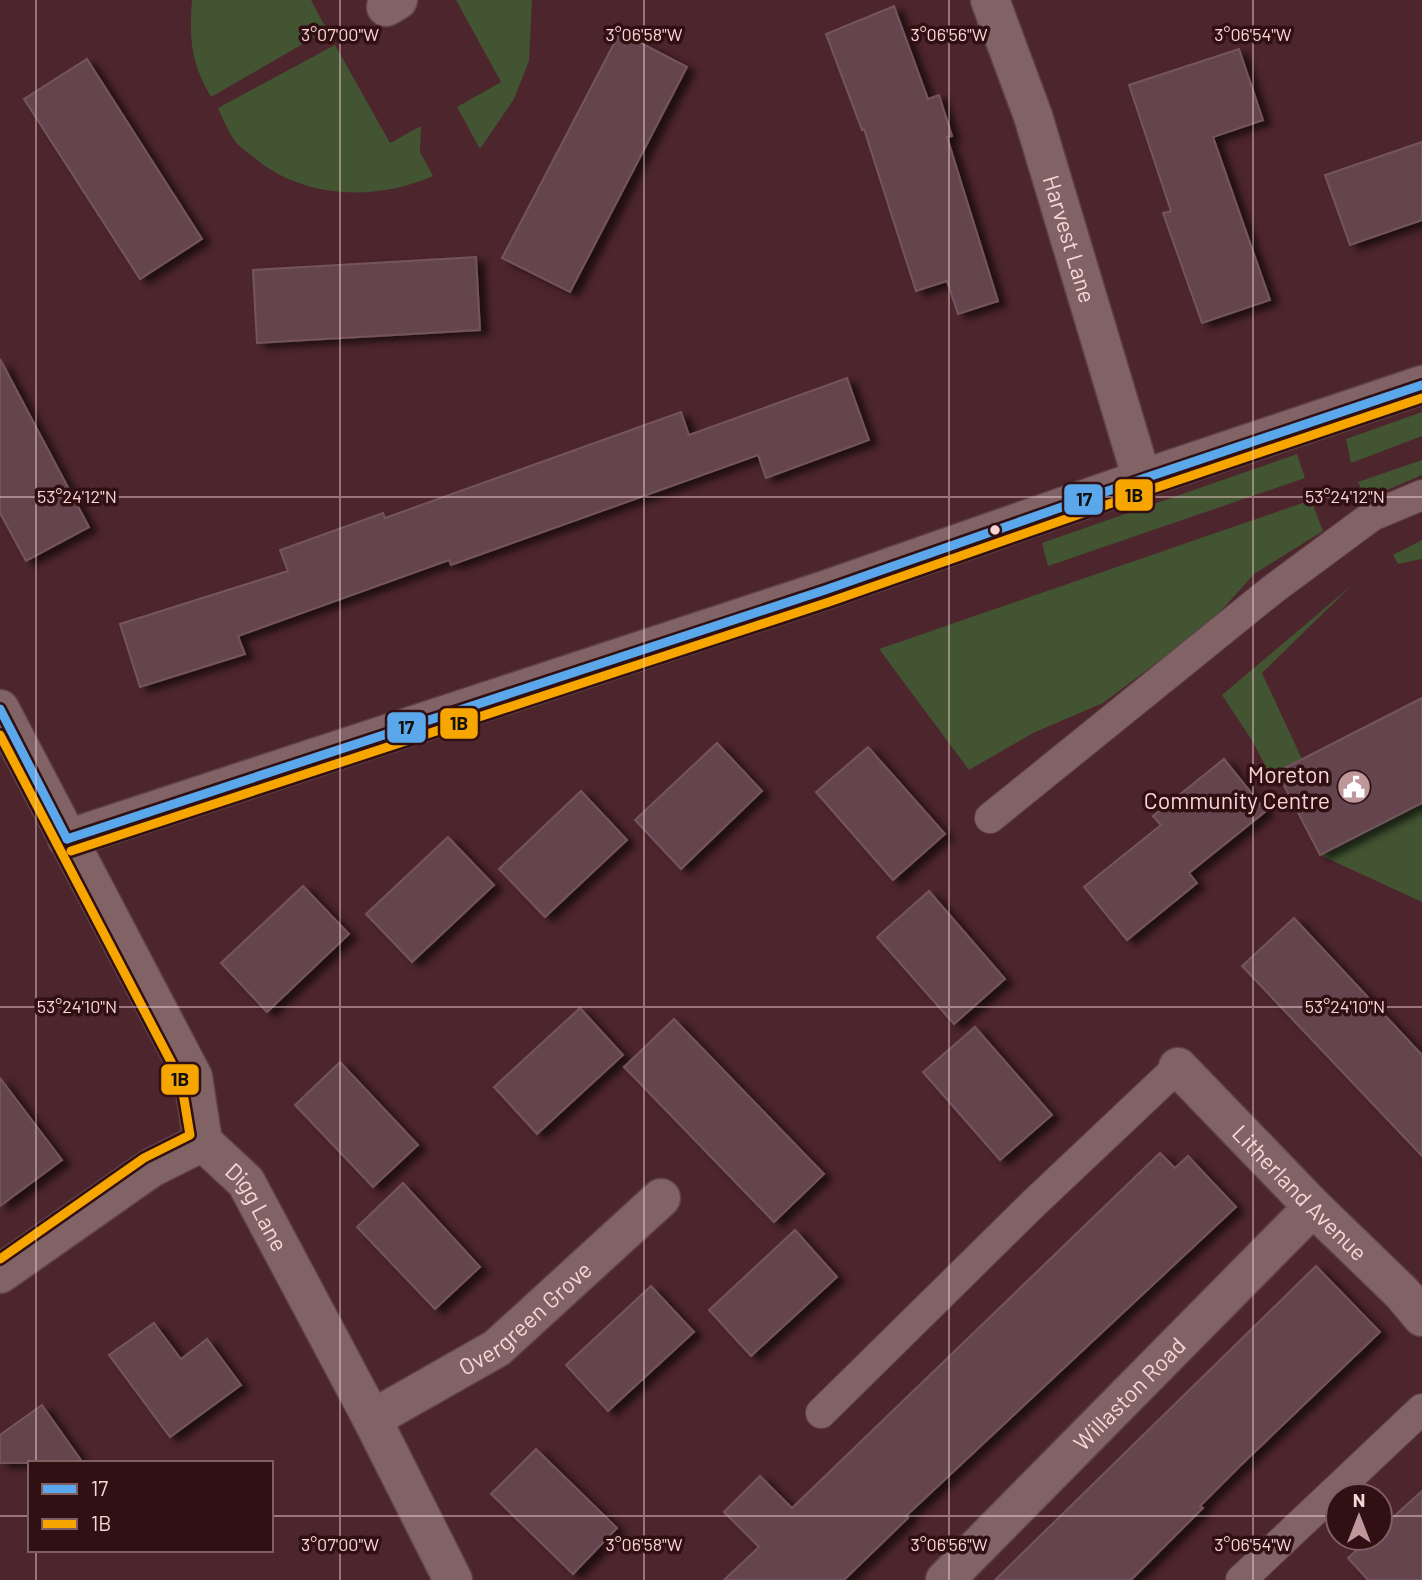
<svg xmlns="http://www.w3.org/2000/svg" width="1422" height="1580" font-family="Barlow,sans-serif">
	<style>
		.green { fill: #425431 }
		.building { fill: #65454e; stroke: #75545d; stroke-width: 2; filter: url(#shadow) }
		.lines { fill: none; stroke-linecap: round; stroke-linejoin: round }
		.service-casing { stroke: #604146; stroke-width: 32 }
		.minor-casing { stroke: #604146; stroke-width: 41 }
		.tertiary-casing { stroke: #604146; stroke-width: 41 }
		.service { stroke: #816366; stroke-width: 30 }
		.minor { stroke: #816366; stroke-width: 38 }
		.tertiary { stroke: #816366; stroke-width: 38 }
		.bus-1-casing { stroke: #301013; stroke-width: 14 }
		.bus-2-casing { stroke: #301013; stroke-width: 14 }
		.bus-1 { stroke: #5aa8eb; stroke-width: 9 }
		.bus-2 { stroke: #f7a600; stroke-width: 9 }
		.ticks { fill: none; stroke: #fad5d6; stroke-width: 2; stroke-opacity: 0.45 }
		.bus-dot { fill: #fad5d6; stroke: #301013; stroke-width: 2.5 }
		.labels { text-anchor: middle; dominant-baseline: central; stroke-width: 7; stroke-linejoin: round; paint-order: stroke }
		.street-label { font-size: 23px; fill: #fad5d6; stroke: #301013 }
		.poi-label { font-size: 23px; fill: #fad5d6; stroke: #301013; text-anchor: end }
		.ticks-label { font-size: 18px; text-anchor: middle; fill: #fad5d6; stroke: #301013; stroke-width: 7; stroke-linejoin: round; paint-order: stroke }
		.line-badge { stroke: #301013; stroke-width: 2.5 }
		.pale-badge-label { font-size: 19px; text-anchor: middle; font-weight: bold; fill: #111 }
	</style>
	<defs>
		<filter id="shadow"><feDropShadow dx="8" dy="4.5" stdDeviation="3.5" flood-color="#0009"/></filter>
	</defs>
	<rect width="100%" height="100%" fill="#4d252c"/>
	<g class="green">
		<path d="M192,0h119l16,30 -116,67c-20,-35 -22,-57 -19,-97z"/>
		<polygon points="456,0 532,0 529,61 514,99 480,149 457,107 501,82"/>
		<path d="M335,45l55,98 31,-17 -1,26 13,24c-56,25 -129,23 -177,-17 -7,-6 -16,-11 -21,-18 -7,-10 -12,-22 -17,-33z"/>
		<polygon points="1422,412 1422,436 1351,463 1346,439"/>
		<polygon points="1297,454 1305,478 1048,566 1042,543"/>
		<polygon points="1422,460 1422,475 1366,499 1358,482"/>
		<polygon points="1311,500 1323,531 1254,574 1211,622 1103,703 1033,733 969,770 879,649"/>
		<polygon points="1422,540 1422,559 1398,564 1393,555"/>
		<polygon points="1352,585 1262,673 1302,759 1270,775 1253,742 1222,695"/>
		<polygon points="1422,803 1422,902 1320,855"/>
	</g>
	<g class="building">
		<polygon points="894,6 928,99 939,95 952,136 947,137 998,301 958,314 947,281 916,291 864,129 862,130 826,34"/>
		<polygon points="620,32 687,67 570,292 502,258"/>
		<polygon points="1239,49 1263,120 1213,137 1270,300 1202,323 1163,213 1171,211 1129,85"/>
		<polygon points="87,59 202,239 140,279 24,99"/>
		<polygon points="1422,142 1422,220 1350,245 1325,175"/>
		<polygon points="476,257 480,330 257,343 253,270"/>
		<polygon points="0,359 89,527 26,561 0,513"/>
		<polygon points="847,378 869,440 766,478 758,455 451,565 449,560 238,636 245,654 140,687 120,624 288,571 280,550 383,513 385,518 681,412 689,435"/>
		<polygon points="1422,698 1422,803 1320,855 1277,772"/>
		<polygon points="717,743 762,791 681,869 635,820"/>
		<polygon points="868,747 945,834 893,880 816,792"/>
		<polygon points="1224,759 1266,811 1189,873 1197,883 1127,940 1084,887 1161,825 1153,816"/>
		<polygon points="581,791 627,840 545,917 499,869"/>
		<polygon points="448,837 494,885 412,962 366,914"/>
		<polygon points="303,886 349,934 267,1012 221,963"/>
		<polygon points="929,891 1005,979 954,1024 877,937"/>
		<polygon points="1294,918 1422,1055 1422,1156 1242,966"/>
		<polygon points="580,1008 623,1055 537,1134 494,1087"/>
		<polygon points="674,1019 824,1174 774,1222 624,1067"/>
		<polygon points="975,1027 1052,1115 1000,1160 923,1072"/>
		<polygon points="340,1062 418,1145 373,1187 295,1105"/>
		<polygon points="0,1078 62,1160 0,1206"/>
		<polygon points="1160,1153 1175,1168 1188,1156 1236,1207 906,1516 908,1518 844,1580 724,1580 759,1547 724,1512 760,1476 792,1508"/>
		<polygon points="403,1183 480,1267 435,1309 357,1227"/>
		<polygon points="795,1230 837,1277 751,1356 709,1310"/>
		<polygon points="1316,1266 1380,1332 1240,1466 1200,1506 1203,1508 1131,1580 995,1580"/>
		<polygon points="651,1286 694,1332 608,1411 566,1365"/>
		<polygon points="154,1323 181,1359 207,1339 241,1385 170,1437 109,1355"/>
		<polygon points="42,1405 83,1463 0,1463 0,1435"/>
		<polygon points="536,1449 617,1528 573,1574 491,1494"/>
		<polygon points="1422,1491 1422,1580 1368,1580 1348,1558 1370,1538 1380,1538 1380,1529"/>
	</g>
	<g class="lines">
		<g class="service-casing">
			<g id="service">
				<polyline points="990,818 1272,590 1372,516 1422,495"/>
				<polyline points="821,1413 1033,1204 1178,1067"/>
				<polyline points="1241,1580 1422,1409"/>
			</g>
		</g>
		<g class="minor-casing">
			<g id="minor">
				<path id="s1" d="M990,0l43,116 109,363"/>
				<polyline points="386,7 398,0"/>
				<path id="s2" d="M1178,1067l135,140 89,86 20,24"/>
				<polyline points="0,1274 151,1168 203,1142"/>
				<path id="s3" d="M372,1419l125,-71 164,-150"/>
				<path id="s4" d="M945,1580l368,-373"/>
			</g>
		</g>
		<g class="tertiary-casing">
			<g id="tertiary">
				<path id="s5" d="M0,709l193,368 10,65 43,40 126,237 81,161"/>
				<polyline points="67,839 825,590 1142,479 1422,385"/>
			</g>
		</g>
		<use href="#service" class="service"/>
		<use href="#minor" class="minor"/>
		<use href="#tertiary" class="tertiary"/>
		<g class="bus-1-casing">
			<g id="bus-1">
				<polyline points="0,709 67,839"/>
				<polyline points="67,839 825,590 1142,479 1422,385"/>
			</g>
		</g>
		<g class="bus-2-casing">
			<g id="bus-2">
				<polyline points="0,735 181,1081 190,1135 144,1158 0,1259"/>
				<polyline points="71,851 829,602 1146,491 1422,398"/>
			</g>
		</g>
		<use href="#bus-1" class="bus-1"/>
		<use href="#bus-2" class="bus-2"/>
	</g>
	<path class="ticks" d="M36,0v1463M340,0v1580M644,0v1580M949,0v1580M1253,0v1580M0,497h1422M0,1007h1422M0,1516h30M271,1516h1067M1380,1516h42M36,1550v30"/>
	<defs>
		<g id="civic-disc" transform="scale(1.75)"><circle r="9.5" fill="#bd979a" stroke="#301013"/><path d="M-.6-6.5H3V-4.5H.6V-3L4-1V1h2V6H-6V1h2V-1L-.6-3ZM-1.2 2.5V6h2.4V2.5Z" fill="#fff"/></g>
	</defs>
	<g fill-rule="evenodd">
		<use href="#civic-disc" x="1354" y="787"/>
	</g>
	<circle class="bus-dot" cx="995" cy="530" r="6"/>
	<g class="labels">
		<g class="street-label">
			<text stroke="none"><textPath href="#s1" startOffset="252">Harvest Lane</textPath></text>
			<text stroke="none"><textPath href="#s2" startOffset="175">Litherland Avenue</textPath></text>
			<text stroke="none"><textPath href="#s5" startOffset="567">Digg Lane</textPath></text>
			<text stroke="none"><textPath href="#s3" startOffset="184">Overgreen Grove</textPath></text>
			<text stroke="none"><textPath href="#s4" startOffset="262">Willaston Road</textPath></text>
		</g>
		<g class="poi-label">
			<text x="1330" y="774">Moreton<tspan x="1330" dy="26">Community Centre</tspan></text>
		</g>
	</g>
	<g class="ticks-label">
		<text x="340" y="41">3°07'00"W</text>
		<text x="644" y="41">3°06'58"W</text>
		<text x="949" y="41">3°06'56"W</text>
		<text x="1253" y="41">3°06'54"W</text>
		<text x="77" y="503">53°24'12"N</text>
		<text x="1345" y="503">53°24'12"N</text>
		<text x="77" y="1013">53°24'10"N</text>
		<text x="1345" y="1013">53°24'10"N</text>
		<text x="340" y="1551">3°07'00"W</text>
		<text x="644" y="1551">3°06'58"W</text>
		<text x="949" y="1551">3°06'56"W</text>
		<text x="1253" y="1551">3°06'54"W</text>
	</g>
	<g class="line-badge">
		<rect x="1114" y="478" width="40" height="34" rx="7" fill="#f7a600"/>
		<rect x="1063" y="483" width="41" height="33" rx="7" fill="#5aa8eb"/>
		<rect x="439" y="707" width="40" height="33" rx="7" fill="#f7a600"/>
		<rect x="386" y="711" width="41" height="33" rx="7" fill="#5aa8eb"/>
		<rect x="160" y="1063" width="40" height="33" rx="7" fill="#f7a600"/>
	</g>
	<g class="pale-badge-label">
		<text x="1134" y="502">1B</text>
		<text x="1084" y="506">17</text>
		<text x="459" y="730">1B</text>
		<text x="406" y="734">17</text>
		<text x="180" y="1086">1B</text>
	</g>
	<rect x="28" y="1461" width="245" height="91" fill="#301013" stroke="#815f61" stroke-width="2"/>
	<rect x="42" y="1484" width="35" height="10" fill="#5aa8eb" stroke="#815f61" stroke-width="2"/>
	<text x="91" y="1496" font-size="21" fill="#fad5d6">17</text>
	<rect x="42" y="1519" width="35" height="10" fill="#f7a600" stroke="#815f61" stroke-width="2"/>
	<text x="91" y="1531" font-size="21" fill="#fad5d6">1B</text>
	<g transform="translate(1359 1517)"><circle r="33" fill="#301013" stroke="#815f61" stroke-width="2"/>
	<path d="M0-5L12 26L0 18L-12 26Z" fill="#bd979a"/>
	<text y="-10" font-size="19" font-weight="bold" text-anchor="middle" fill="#fad5d6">N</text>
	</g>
</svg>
